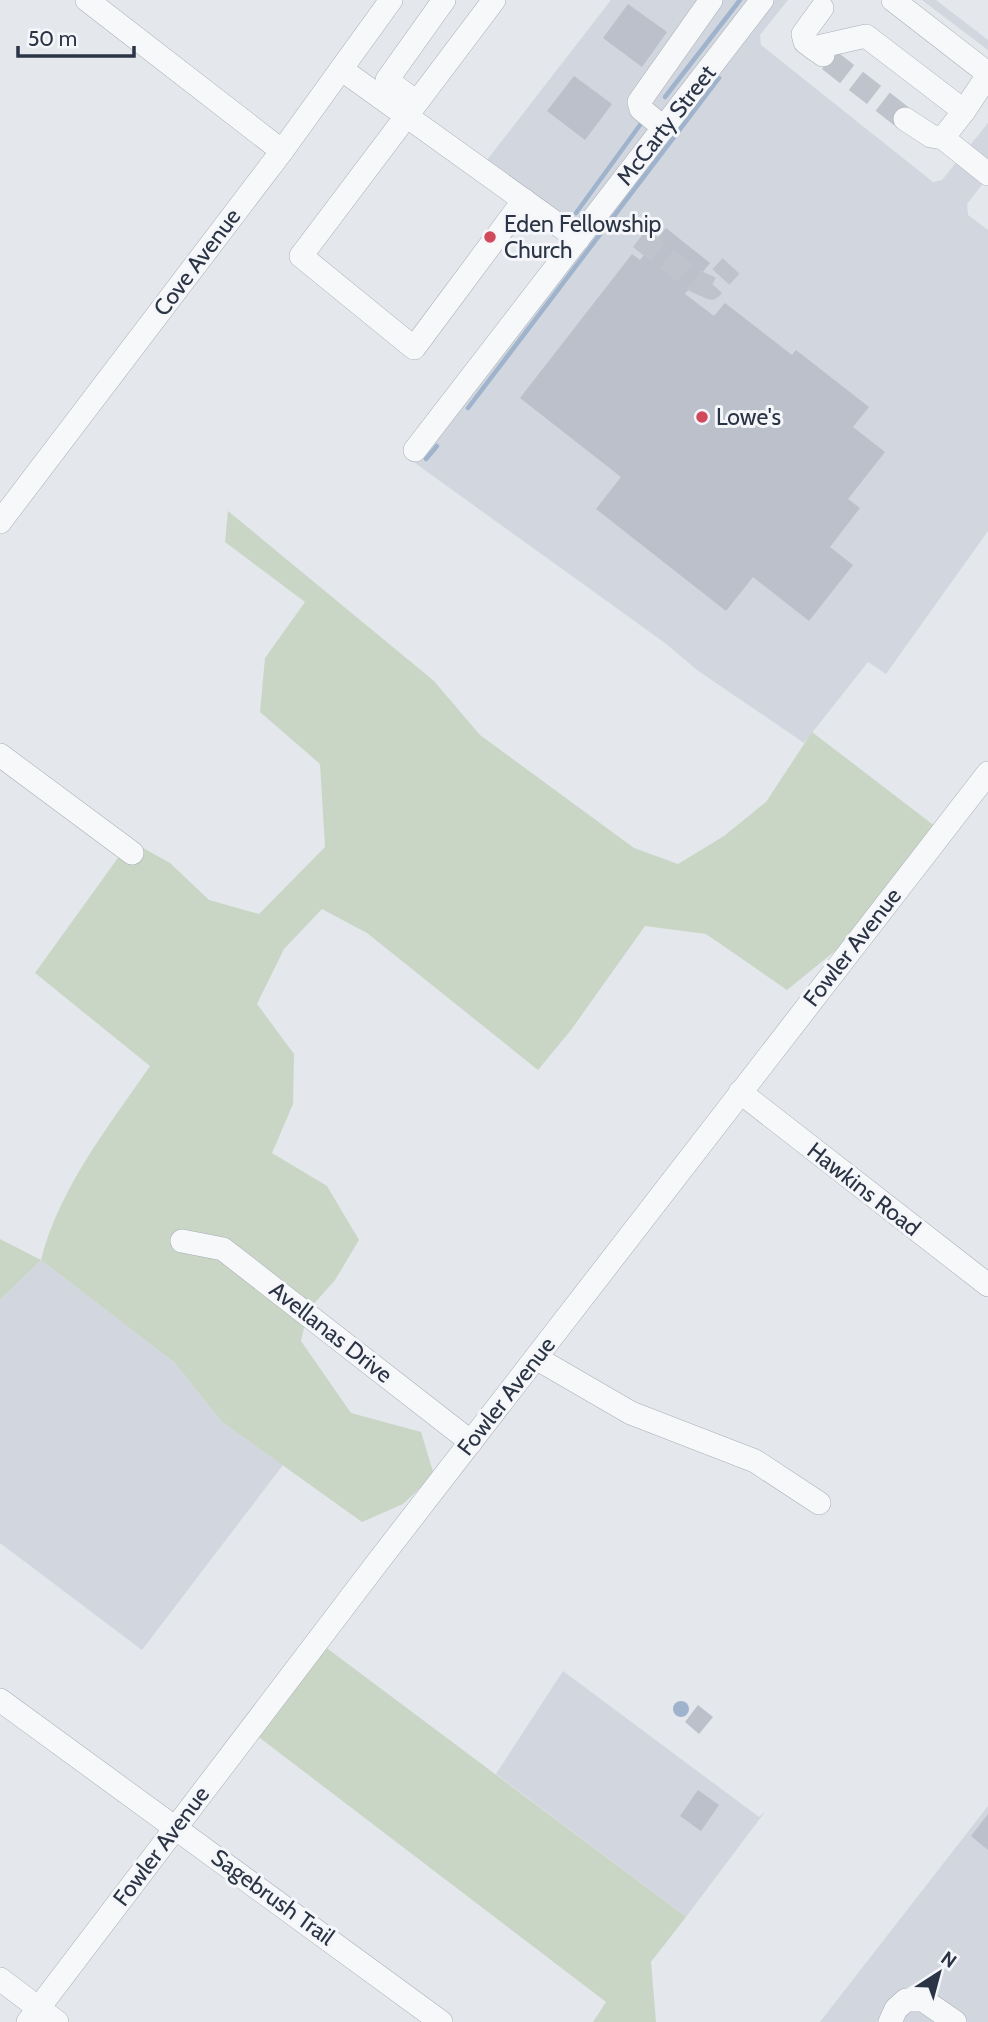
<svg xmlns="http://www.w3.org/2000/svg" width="988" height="2022" font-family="Cabin,sans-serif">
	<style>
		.built { fill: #d2d6de }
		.green { fill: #c9d6c5 }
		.water { fill: #9fb4cc }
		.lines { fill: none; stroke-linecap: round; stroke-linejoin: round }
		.stream { stroke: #9fb4cc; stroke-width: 4.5 }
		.building { fill: #bbc0ca }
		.minor-tunnel { stroke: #bfc3cb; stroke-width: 23; stroke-dasharray: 23 11; stroke-linecap: butt }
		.minor-casing { stroke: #a9aeb7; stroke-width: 24 }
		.minor { stroke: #f7f8fa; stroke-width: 23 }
		.poi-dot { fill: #d1495b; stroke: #f4f6f9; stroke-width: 2.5 }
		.labels { text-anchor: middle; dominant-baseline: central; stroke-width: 6; stroke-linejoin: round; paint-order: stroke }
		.street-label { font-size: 23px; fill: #2b3445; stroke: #f4f6f9 }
		.poi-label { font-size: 23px; fill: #2b3445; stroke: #f4f6f9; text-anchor: start }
	</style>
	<rect width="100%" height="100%" fill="#e4e7ec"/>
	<g class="built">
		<polygon points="611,0 753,0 577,225 487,160"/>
		<polygon points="772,0 788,0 760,35 761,45 933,182 942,180 988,123 988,177 967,204 968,215 988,230 988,531 886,674 868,662 804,743 697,670 665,643 408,458 416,462"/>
		<polygon points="922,0 936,0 988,40 988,50"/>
		<polygon points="41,1260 175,1363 221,1421 283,1465 142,1650 0,1543 0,1300"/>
		<polygon points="563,1671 759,1817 765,1812 686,1917 496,1774"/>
		<polygon points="988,1806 988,2022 820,2022"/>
	</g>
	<g class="green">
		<path d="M228,511l206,170 46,54 154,113 44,16 46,-28 42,-34 46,-70 124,95 -90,115 -59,48 -81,-56 -61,-8 -74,104 -33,40 -171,-137 -45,-24 -38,40 -27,55 37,50 -1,50 -21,49 55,33 32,54 -24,40 -23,26 -136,-73 -3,16 45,7 87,67 -4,18 50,72 70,19 13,43 -31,29 -41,18 -141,-101 -46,-58 -134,-103 -41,40v-61l41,21c18,-72 68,-134 109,-194l-115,-93 85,-118 13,9 10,-14 -7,-6 34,19 39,37 50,14 66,-67 -5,-83 -60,-52 5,-54 40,-56 -80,-60z"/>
		<polygon points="324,1646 686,1917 651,1962 656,2022 593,2022 606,2002 256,1735"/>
	</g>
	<circle class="water" cx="681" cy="1709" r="8"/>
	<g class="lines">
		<g class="stream">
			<polyline points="665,97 740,0"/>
			<polyline points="576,213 640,125"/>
			<polyline points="468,408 719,78"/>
			<polyline points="426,459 437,446"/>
		</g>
	</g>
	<g class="building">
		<polygon points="628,4 667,32 642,67 603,38"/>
		<polygon points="574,76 612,104 585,140 547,111"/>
		<polygon points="666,228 710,263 685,294 714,316 725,303 792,355 796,350 869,407 853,427 885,452 848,499 860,508 830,547 853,565 809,621 753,577 726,611 596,509 621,477 520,398 632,254 640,260"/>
		<polygon points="698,1705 713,1717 699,1734 685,1722"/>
		<polygon points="698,1790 719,1805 701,1831 680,1816"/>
		<polygon points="988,1814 988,1850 971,1836"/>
	</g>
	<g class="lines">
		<g class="minor-tunnel">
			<polyline points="829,60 905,119"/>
			<polyline points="640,238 695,281 711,288 731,266"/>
		</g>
		<g class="minor-casing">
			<g id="minor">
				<polyline points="87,0 282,151"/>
				<polyline points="494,0 301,256 414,348 524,200"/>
				<polyline points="893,0 982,69 986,78 964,111"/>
				<polyline points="822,8 803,34 805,42 823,55"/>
				<polyline points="813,48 866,36 964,111 943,138 988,174"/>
				<polyline points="341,69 578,239"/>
				<polyline points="416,102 387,80 444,0"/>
				<polyline points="905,119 931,136 943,138"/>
				<polyline points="664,128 641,109 639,102 711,0"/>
				<polyline points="415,450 762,0"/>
				<polyline points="0,522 282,151 391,0"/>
				<polyline points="0,755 132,853"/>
				<polyline points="740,1092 988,1285"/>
				<polyline points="182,1241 223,1249 471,1442"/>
				<polyline points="536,1358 631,1413 755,1461 819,1503"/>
				<polyline points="0,1700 441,2022"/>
				<polyline points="0,1979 57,2022"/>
				<polyline points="28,2022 377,1563 988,773"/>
				<polyline points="890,2022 896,2009 906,2000 923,2000 955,2022"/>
			</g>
		</g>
		<use href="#minor" class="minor"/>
	</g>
	<g class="poi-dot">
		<circle cx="490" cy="237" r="7"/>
		<circle cx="702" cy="417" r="7"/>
	</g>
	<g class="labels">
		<g class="street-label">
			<text transform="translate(666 125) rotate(-52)">McCarty Street</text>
			<text transform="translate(197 262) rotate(-53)">Cove Avenue</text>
			<text transform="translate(852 947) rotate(-52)">Fowler Avenue</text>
			<text transform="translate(864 1189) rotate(38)">Hawkins Road</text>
			<text transform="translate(331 1332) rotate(38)">Avellanas Drive</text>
			<text transform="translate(506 1396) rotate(-52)">Fowler Avenue</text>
			<text transform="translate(161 1846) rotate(-53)">Fowler Avenue</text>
			<text transform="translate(273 1897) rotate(36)">Sagebrush Trail</text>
		</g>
		<g class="poi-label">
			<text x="504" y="224">Eden Fellowship<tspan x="504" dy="26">Church</tspan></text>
			<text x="716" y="417">Lowe's</text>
		</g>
	</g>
	<g transform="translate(939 1973) rotate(36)" stroke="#f4f6f9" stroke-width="5" paint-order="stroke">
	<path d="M0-5L12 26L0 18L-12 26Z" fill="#2b3445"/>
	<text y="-10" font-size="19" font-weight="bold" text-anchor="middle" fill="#2b3445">N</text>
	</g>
	<path d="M18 46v10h116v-10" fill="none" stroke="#2b3445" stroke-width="3.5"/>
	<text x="28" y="46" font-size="21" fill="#2b3445" stroke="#f4f6f9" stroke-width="5" paint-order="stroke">50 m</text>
</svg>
